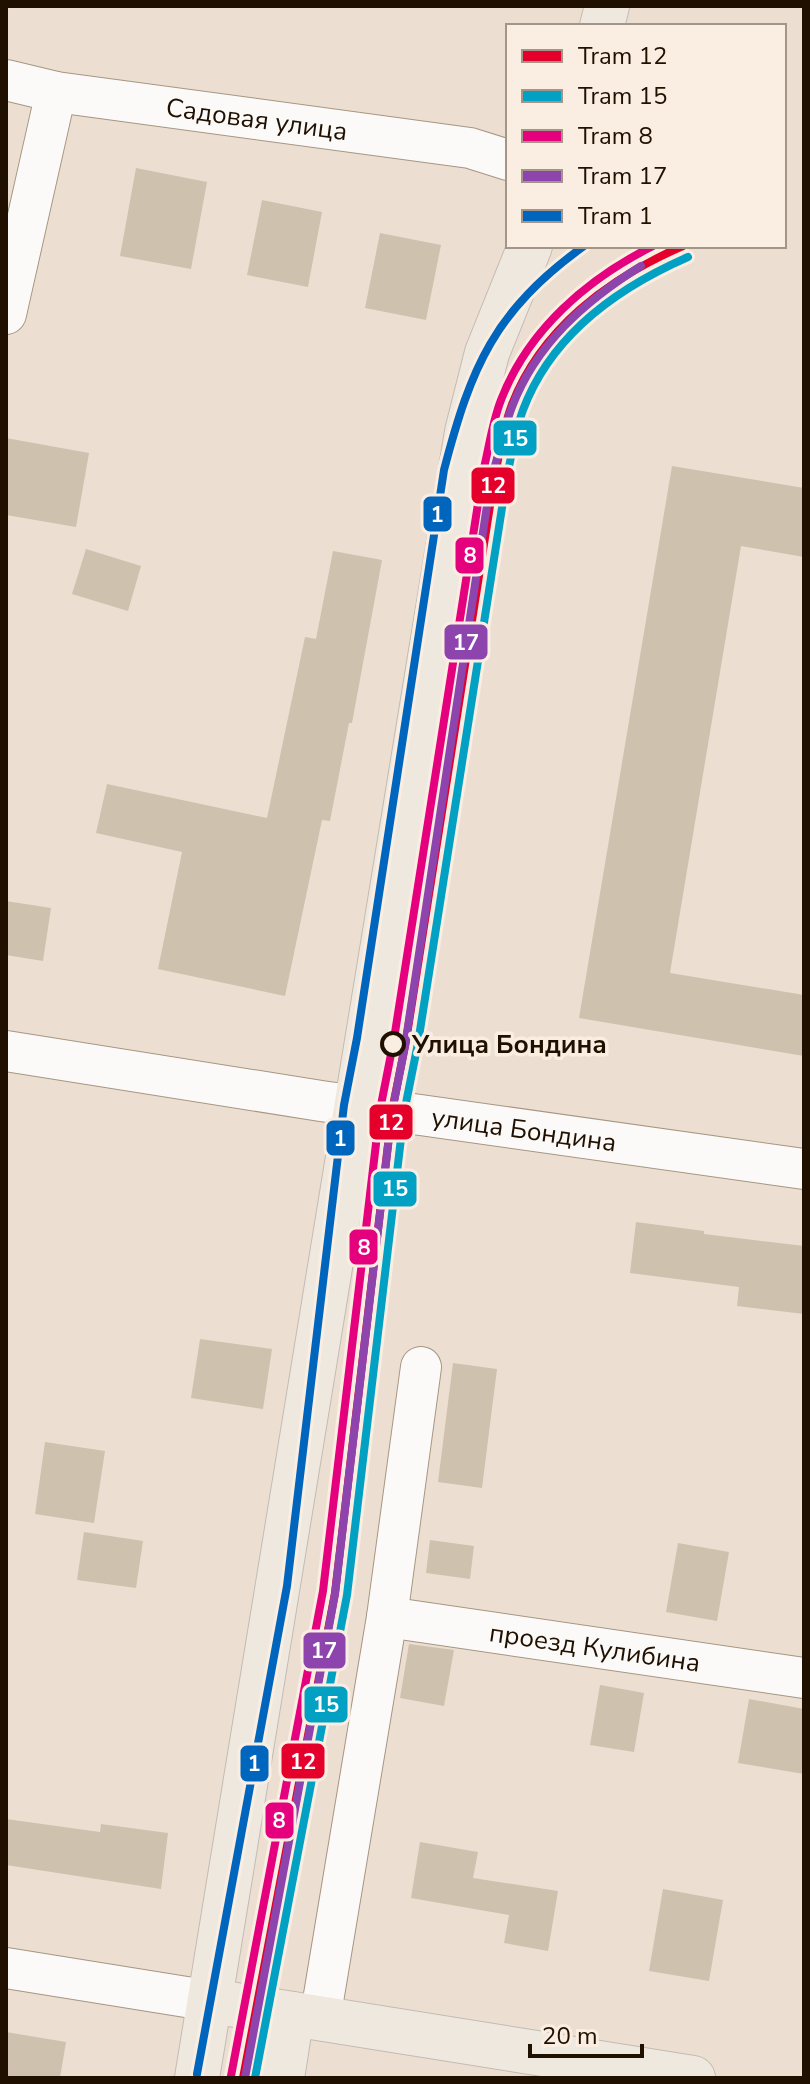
<svg xmlns="http://www.w3.org/2000/svg" width="810" height="2084" font-family="'Nunito Sans',sans-serif">
	<style>
		.building { fill: #cec1ad }
		.lines { fill: none; stroke-linecap: round; stroke-linejoin: round }
		.minor-casing { stroke: #a69683; stroke-width: 42 }
		.major-casing { stroke: #c3bbb3; stroke-width: 46 }
		.minor { stroke: #fcfaf8; stroke-width: 40 }
		.major { stroke: #efe8df; stroke-width: 44 }
		.tram-1-casing { stroke: #faeee2; stroke-width: 14 }
		.tram-2-casing { stroke: #faeee2; stroke-width: 14 }
		.tram-3-casing { stroke: #faeee2; stroke-width: 14 }
		.tram-4-casing { stroke: #faeee2; stroke-width: 14 }
		.tram-5-casing { stroke: #faeee2; stroke-width: 14 }
		.tram-1 { stroke: #e4002b; stroke-width: 8 }
		.tram-2 { stroke: #02a1c4; stroke-width: 8 }
		.tram-3 { stroke: #e5007d; stroke-width: 8 }
		.tram-4 { stroke: #8e44ad; stroke-width: 8 }
		.tram-5 { stroke: #0065bd; stroke-width: 8 }
		.stop-dot { fill: #faeee2; stroke: #201000; stroke-width: 4 }
		.labels { text-anchor: middle; dominant-baseline: central; stroke-width: 7; stroke-linejoin: round; paint-order: stroke }
		.street-label { font-size: 26px; fill: #201000; stroke: #faeee2 }
		.stop-label { font-size: 26px; font-weight: bold; fill: #201000; stroke: #faeee2; text-anchor: start }
		.line-badge { stroke: #faeee2; stroke-width: 3 }
		.badge-label { font-size: 22px; text-anchor: middle; font-weight: bold; fill: #fff }
	</style>
	<rect width="100%" height="100%" fill="#ecdfd2"/>
	<g class="building">
		<polygon points="136,168 207,182 191,269 120,256"/>
		<polygon points="262,200 322,212 308,287 247,275"/>
		<polygon points="380,233 441,245 426,320 365,308"/>
		<polygon points="6,438 89,453 76,527 6,515"/>
		<polygon points="672,466 804,488 804,557 741,546 670,973 804,995 804,1056 579,1018"/>
		<polygon points="86,549 141,566 128,611 72,594"/>
		<polygon points="333,551 382,560 352,723 349,723 330,821 322,820 285,996 158,969 182,852 96,833 107,784 267,818 305,637 316,639"/>
		<polygon points="6,901 51,908 43,961 6,955"/>
		<polygon points="636,1222 704,1231 704,1234 804,1246 804,1314 737,1306 739,1287 630,1273"/>
		<polygon points="200,1339 272,1349 263,1409 191,1398"/>
		<polygon points="453,1363 497,1369 482,1488 438,1482"/>
		<polygon points="45,1442 105,1451 94,1523 35,1514"/>
		<polygon points="84,1532 143,1541 136,1588 77,1580"/>
		<polygon points="430,1540 474,1546 470,1579 426,1573"/>
		<polygon points="678,1543 729,1552 717,1621 666,1612"/>
		<polygon points="409,1644 454,1650 444,1706 400,1698"/>
		<polygon points="600,1685 644,1693 634,1752 590,1745"/>
		<polygon points="749,1699 804,1709 804,1774 738,1763"/>
		<polygon points="6,1819 100,1832 101,1824 168,1833 161,1889 6,1865"/>
		<polygon points="420,1842 478,1852 473,1878 558,1891 548,1951 504,1943 509,1915 411,1898"/>
		<polygon points="663,1889 723,1900 709,1981 649,1971"/>
		<polygon points="6,2032 66,2042 60,2078 6,2078"/>
	</g>
	<g class="lines">
		<g class="minor-casing">
			<g id="minor">
				<path id="s1" d="M6,80l50,12 414,56 38,12"/>
				<polyline points="6,314 56,92"/>
				<path id="s2" d="M6,1051l315,50 483,68"/>
				<path id="s3" d="M387,1617l417,61"/>
				<polyline points="6,1968 211,2001"/>
				<polyline points="320,2019 387,1617 421,1367"/>
			</g>
		</g>
		<g class="major-casing">
			<g id="major">
				<polyline points="602,26 607,6"/>
				<polyline points="211,2001 693,2078"/>
				<polyline points="197,2078 467,432 487,353 530,246"/>
				<polyline points="282,2078 292,2014"/>
			</g>
		</g>
		<use href="#minor" class="minor"/>
		<use href="#major" class="major"/>
		<g class="tram-1-casing">
			<path id="tram-1" d="M243,2078l92,-485 57,-482 14,-70 89,-567c5,-22 8,-45 16,-67 29,-78 98,-129 172,-161"/>
		</g>
		<g class="tram-2-casing">
			<path id="tram-2" d="M255,2078l92,-483 57,-482 14,-70 89,-567c5,-22 8,-45 16,-66 28,-75 94,-122 165,-153"/>
		</g>
		<g class="tram-3-casing">
			<path id="tram-3" d="M231,2076l92,-485 57,-481 14,-71 89,-567c6,-24 9,-49 18,-72 27,-70 86,-121 152,-154"/>
		</g>
		<g class="tram-4-casing">
			<path id="tram-4" d="M245,2078l90,-484 57,-482 13,-66 86,-567c8,-24 12,-49 21,-72 24,-63 73,-106 129,-141"/>
		</g>
		<g class="tram-5-casing">
			<path id="tram-5" d="M197,2074l90,-488 57,-481 13,-67 87,-568c27,-103 50,-159 140,-224"/>
		</g>
		<use href="#tram-1" class="tram-1"/>
		<use href="#tram-2" class="tram-2"/>
		<use href="#tram-3" class="tram-3"/>
		<use href="#tram-4" class="tram-4"/>
		<use href="#tram-5" class="tram-5"/>
	</g>
	<circle class="stop-dot" cx="393" cy="1044" r="11"/>
	<g class="labels">
		<g class="street-label">
			<text stroke="none"><textPath href="#s1" startOffset="254">Садовая улица</textPath></text>
			<text stroke="none"><textPath href="#s2" startOffset="524">улица Бондина</textPath></text>
			<text stroke="none"><textPath href="#s3" startOffset="210">проезд Кулибина</textPath></text>
		</g>
		<g class="stop-label">
			<text x="412" y="1044">Улица Бондина</text>
		</g>
	</g>
	<g class="line-badge">
		<rect x="492" y="419" width="46" height="38" rx="8" fill="#02a1c4"/>
		<rect x="470" y="466" width="46" height="39" rx="8" fill="#e4002b"/>
		<rect x="422" y="495" width="31" height="38" rx="8" fill="#0065bd"/>
		<rect x="454" y="536" width="31" height="39" rx="8" fill="#e5007d"/>
		<rect x="443" y="623" width="46" height="38" rx="8" fill="#8e44ad"/>
		<rect x="368" y="1103" width="46" height="38" rx="8" fill="#e4002b"/>
		<rect x="325" y="1119" width="31" height="38" rx="8" fill="#0065bd"/>
		<rect x="372" y="1170" width="46" height="38" rx="8" fill="#02a1c4"/>
		<rect x="348" y="1228" width="31" height="38" rx="8" fill="#e5007d"/>
		<rect x="302" y="1631" width="45" height="39" rx="8" fill="#8e44ad"/>
		<rect x="303" y="1685" width="46" height="39" rx="8" fill="#02a1c4"/>
		<rect x="280" y="1742" width="46" height="38" rx="8" fill="#e4002b"/>
		<rect x="239" y="1744" width="31" height="39" rx="8" fill="#0065bd"/>
		<rect x="264" y="1801" width="31" height="39" rx="8" fill="#e5007d"/>
	</g>
	<g class="badge-label">
		<text x="515" y="446">15</text>
		<text x="493" y="493">12</text>
		<text x="437" y="522">1</text>
		<text x="470" y="563">8</text>
		<text x="466" y="650">17</text>
		<text x="391" y="1130">12</text>
		<text x="340" y="1146">1</text>
		<text x="395" y="1196">15</text>
		<text x="364" y="1255">8</text>
		<text x="324" y="1658">17</text>
		<text x="326" y="1712">15</text>
		<text x="303" y="1769">12</text>
		<text x="254" y="1771">1</text>
		<text x="279" y="1828">8</text>
	</g>
	<rect width="810" height="2084" fill="none" stroke="#201000" stroke-width="16"/>
	<rect x="506" y="24" width="280" height="224" fill="#faeee2" stroke="#a39588" stroke-width="2"/>
	<rect x="522" y="50" width="40" height="12" fill="#e4002b" stroke="#a39588" stroke-width="2"/>
	<text x="578" y="64" font-size="24" fill="#201000">Tram 12</text>
	<rect x="522" y="90" width="40" height="12" fill="#02a1c4" stroke="#a39588" stroke-width="2"/>
	<text x="578" y="104" font-size="24" fill="#201000">Tram 15</text>
	<rect x="522" y="130" width="40" height="12" fill="#e5007d" stroke="#a39588" stroke-width="2"/>
	<text x="578" y="144" font-size="24" fill="#201000">Tram 8</text>
	<rect x="522" y="170" width="40" height="12" fill="#8e44ad" stroke="#a39588" stroke-width="2"/>
	<text x="578" y="184" font-size="24" fill="#201000">Tram 17</text>
	<rect x="522" y="210" width="40" height="12" fill="#0065bd" stroke="#a39588" stroke-width="2"/>
	<text x="578" y="224" font-size="24" fill="#201000">Tram 1</text>
	<path d="M530 2044v12h112v-12" fill="none" stroke="#201000" stroke-width="4"/>
	<text x="542" y="2044" font-size="24" fill="#201000" stroke="#faeee2" stroke-width="6" paint-order="stroke">20 m</text>
</svg>
